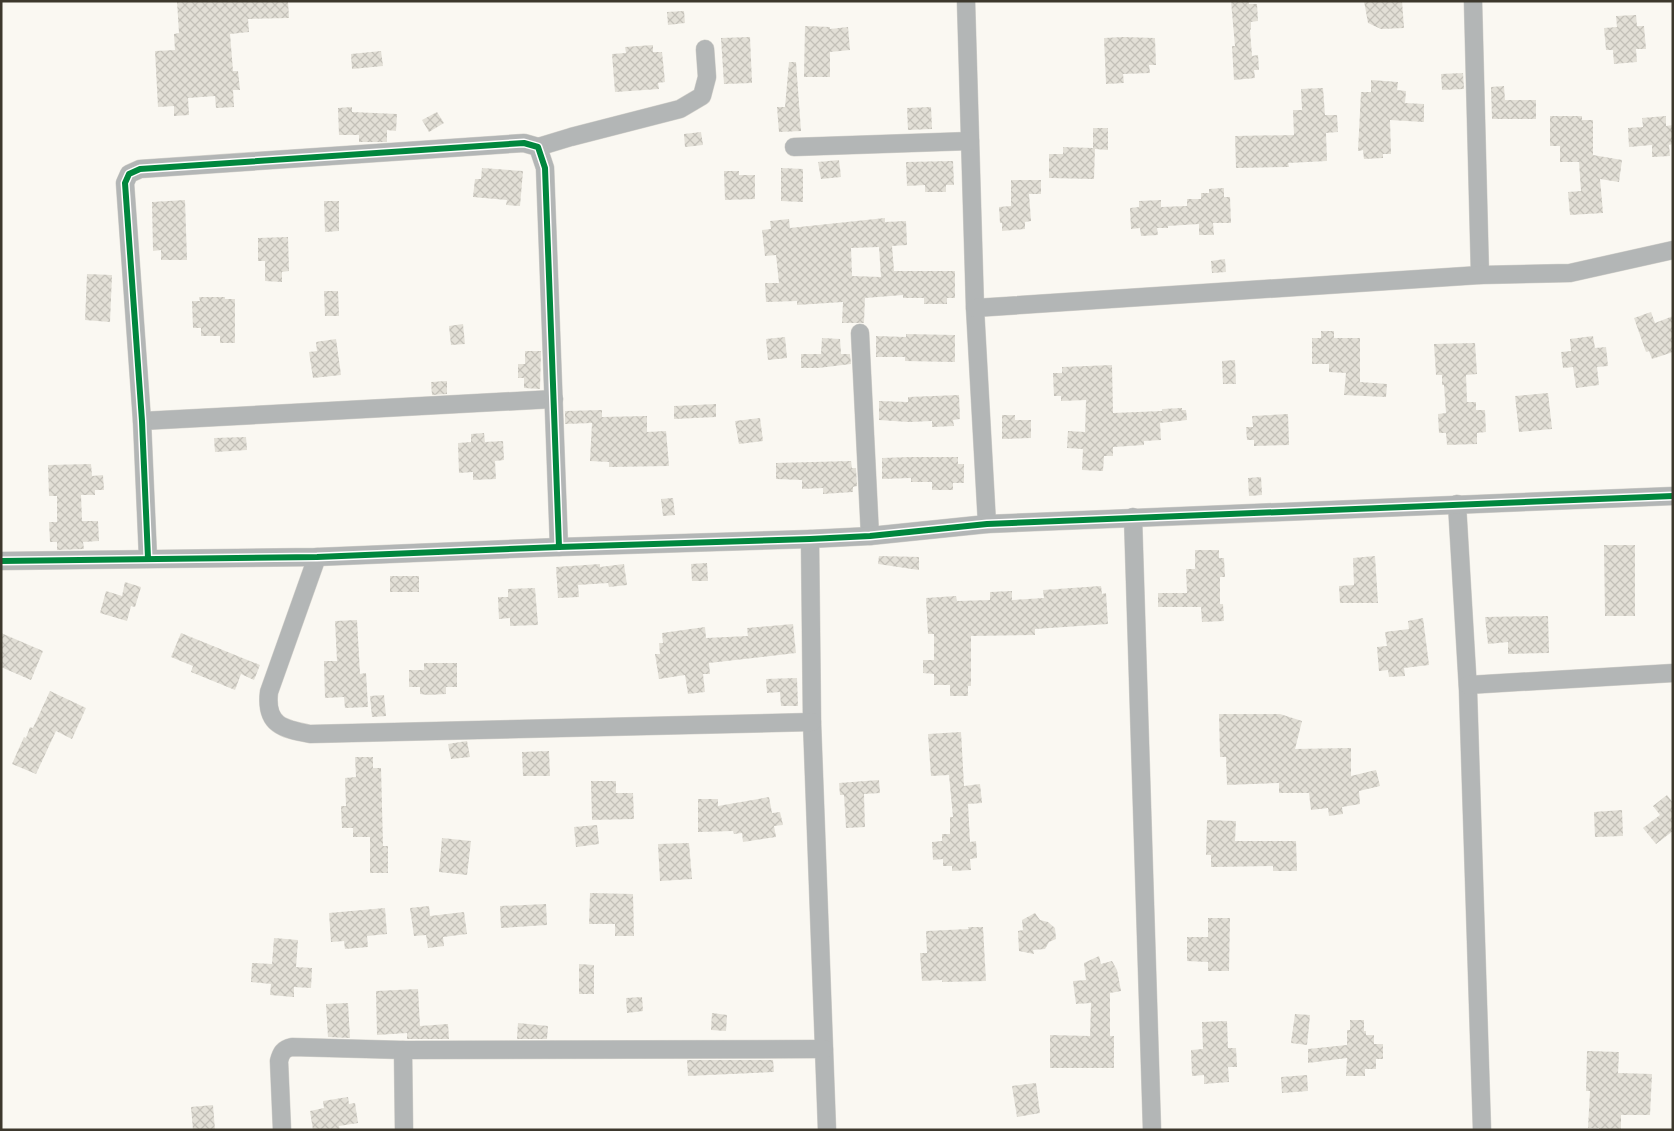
<svg xmlns="http://www.w3.org/2000/svg" width="1674" height="1131" font-family="Commissioner,sans-serif">
	<style>
		.building { fill: url(#building-cross-hatch); fill-rule: evenodd }
		.lines { fill: none; stroke-linecap: round; stroke-linejoin: round }
		.minor-casing { stroke: #d7d5cf; stroke-width: 19 }
		.minor { stroke: #b3b6b6; stroke-width: 18 }
		.cycleway-casing { stroke: #fff; stroke-width: 9 }
		.cycleway { stroke: #00873e; stroke-width: 6 }
	</style>
	<defs>
		<pattern id="building-cross-hatch" width="8" height="8" patternUnits="userSpaceOnUse" patternTransform="scale(1.25)"><rect width="8" height="8" fill="#e2dfd6"/><path d="M0 0l8 8M0 8l8-8" fill="none" stroke="#c3c0b8"/></pattern>
	</defs>
	<rect width="100%" height="100%" fill="#faf8f2"/>
	<g class="building">
		<polygon points="177,1 288,1 289,18 248,19 249,32 230,34 233,71 238,71 240,90 233,90 234,107 216,108 215,96 188,98 189,115 174,116 174,106 158,107 155,51 175,50 174,34 179,33"/>
		<polygon points="1231,1 1249,1 1249,4 1257,4 1258,21 1251,22 1251,29 1250,30 1252,56 1258,55 1259,70 1254,70 1255,78 1234,80 1232,46 1235,46"/>
		<polygon points="1364,1 1402,1 1404,28 1381,29 1368,23"/>
		<polygon points="684,11 685,23 668,25 667,12"/>
		<polygon points="1636,15 1637,26 1644,26 1646,49 1636,49 1637,62 1614,64 1613,50 1606,50 1604,28 1617,27 1616,16"/>
		<polygon points="805,26 830,27 830,29 848,27 850,50 830,52 830,77 804,77"/>
		<polygon points="750,37 752,83 724,84 721,38"/>
		<polygon points="1123,37 1155,38 1156,65 1149,65 1150,73 1123,74 1124,83 1106,84 1104,38"/>
		<polygon points="653,45 653,52 662,52 665,82 658,83 659,89 615,92 612,54 626,53 625,47"/>
		<polygon points="381,51 383,66 352,69 351,54"/>
		<polygon points="789,62 796,62 801,131 779,132 777,107 785,107"/>
		<polygon points="1463,73 1464,89 1442,90 1441,74"/>
		<polygon points="1371,80 1398,82 1397,90 1406,91 1405,103 1424,104 1424,122 1390,120 1391,154 1383,154 1383,158 1364,159 1363,150 1358,151 1361,92 1371,92"/>
		<polygon points="1504,86 1505,100 1536,100 1536,119 1492,119 1491,87"/>
		<polygon points="1323,88 1325,115 1337,115 1338,132 1326,133 1327,161 1288,163 1289,167 1236,168 1235,136 1294,135 1293,110 1302,110 1301,89"/>
		<polygon points="352,107 352,112 397,114 396,131 387,130 387,142 359,142 359,135 339,135 338,108"/>
		<polygon points="931,107 932,129 908,130 907,108"/>
		<polygon points="437,112 444,123 429,132 422,120"/>
		<polygon points="1550,116 1582,116 1582,120 1593,120 1593,155 1622,160 1619,182 1600,179 1603,213 1570,215 1568,192 1581,191 1579,162 1560,162 1560,146 1550,146"/>
		<polygon points="1666,116 1666,126 1673,125 1673,144 1669,145 1670,156 1652,157 1652,145 1629,147 1628,128 1643,127 1642,118"/>
		<polygon points="1093,128 1108,128 1108,150 1095,149 1094,179 1049,178 1049,154 1063,154 1063,147 1093,148"/>
		<polygon points="701,132 703,145 685,147 684,134"/>
		<polygon points="839,160 841,177 821,179 818,162"/>
		<polygon points="953,161 954,185 946,185 946,192 925,192 925,185 907,186 906,162"/>
		<polygon points="482,168 523,171 520,206 506,205 507,200 473,197 475,179 481,179"/>
		<polygon points="781,168 803,169 803,202 781,201"/>
		<polygon points="724,171 739,171 739,175 755,175 755,199 725,200"/>
		<polygon points="1011,180 1041,180 1041,194 1029,194 1031,221 1025,222 1025,229 1002,231 1002,223 1000,223 999,207 1011,206"/>
		<polygon points="1224,188 1224,197 1230,197 1231,223 1213,223 1214,235 1199,235 1199,224 1168,226 1168,228 1157,228 1158,235 1141,236 1140,228 1131,229 1130,208 1139,207 1139,201 1161,200 1161,207 1187,206 1187,199 1201,199 1201,193 1209,193 1209,189"/>
		<polygon points="185,200 187,260 161,260 161,250 153,251 152,202"/>
		<polygon points="324,201 339,201 339,231 325,232"/>
		<path d="M885,218v4l21,-1 1,24 -15,1 2,25h61v27h-8v6h-23v-6h-21v-3l-38,3 -1,25h-22l1,-21 -46,3v-4l-31,1 -1,-19h14l-3,-28 -11,1 -3,-26 9,-1 -1,-8 19,-2 1,9zM879,247l2,30 -29,-1 -1,-28z"/>
		<polygon points="288,237 289,271 282,272 282,282 265,281 265,261 258,261 258,238"/>
		<polygon points="1225,259 1226,272 1212,273 1211,261"/>
		<polygon points="87,274 112,275 110,322 85,320"/>
		<polygon points="324,291 338,291 339,316 325,316"/>
		<polygon points="199,297 225,297 225,299 235,299 235,343 220,343 220,336 201,336 201,328 193,328 192,301 200,301"/>
		<polygon points="1651,312 1655,323 1673,316 1673,352 1652,359 1649,351 1646,352 1634,318"/>
		<polygon points="463,324 465,344 451,345 449,326"/>
		<polygon points="1321,331 1334,331 1334,338 1360,338 1360,382 1387,384 1386,397 1344,395 1346,373 1329,372 1329,364 1312,364 1312,338 1321,338"/>
		<polygon points="906,334 955,335 955,362 905,361 905,357 876,357 876,336 906,337"/>
		<polygon points="1593,336 1595,348 1606,347 1608,366 1597,367 1599,385 1576,388 1573,367 1563,368 1561,352 1571,351 1570,339"/>
		<polygon points="785,337 787,358 768,360 766,339"/>
		<polygon points="822,338 840,339 841,354 850,354 851,364 818,368 801,368 801,354 821,354"/>
		<polygon points="336,339 341,375 313,378 309,352 317,351 316,342"/>
		<polygon points="1475,343 1477,374 1466,375 1467,402 1476,402 1476,410 1485,410 1486,432 1477,433 1477,444 1447,445 1446,433 1439,433 1438,414 1446,413 1444,385 1442,385 1442,375 1436,375 1434,344"/>
		<polygon points="525,351 541,351 540,389 524,388 524,378 518,378 518,364 525,364"/>
		<polygon points="1235,360 1236,384 1223,384 1222,361"/>
		<polygon points="1112,365 1113,413 1162,411 1162,409 1182,408 1182,410 1186,410 1187,420 1160,423 1161,440 1144,441 1144,445 1113,447 1113,456 1104,456 1103,471 1082,470 1083,449 1067,448 1068,431 1085,432 1086,400 1061,401 1061,396 1054,396 1053,373 1062,373 1062,367"/>
		<polygon points="447,381 447,394 432,395 431,382"/>
		<polygon points="1548,393 1552,429 1519,432 1515,396"/>
		<polygon points="959,395 960,419 953,420 954,426 932,427 932,421 909,422 879,420 879,401 908,402 908,397"/>
		<polygon points="716,404 716,417 674,419 674,406"/>
		<polygon points="602,410 602,417 647,416 647,432 666,431 669,466 609,467 609,462 590,461 592,423 565,424 565,411"/>
		<polygon points="1288,414 1289,445 1254,446 1254,440 1247,440 1246,427 1253,427 1252,416"/>
		<polygon points="1002,415 1015,415 1015,420 1031,420 1031,438 1002,439"/>
		<polygon points="760,418 763,441 739,444 735,421"/>
		<polygon points="484,433 485,442 503,441 504,460 495,461 496,479 473,480 473,472 459,473 458,443 471,442 471,434"/>
		<polygon points="246,437 247,450 215,452 214,438"/>
		<polygon points="910,457 958,457 958,464 964,464 964,483 953,483 953,490 932,490 932,482 911,482 911,478 882,479 882,458"/>
		<polygon points="851,461 852,468 856,468 857,486 853,487 853,492 823,494 823,488 802,489 802,480 776,479 776,463"/>
		<polygon points="91,464 92,476 103,475 104,490 95,490 95,495 81,495 82,521 98,521 99,541 83,542 84,549 57,550 57,542 50,542 49,522 57,522 57,496 49,496 48,465"/>
		<polygon points="1261,477 1262,495 1249,496 1248,478"/>
		<polygon points="673,498 675,515 663,516 661,499"/>
		<polygon points="1604,545 1635,545 1635,616 1605,616"/>
		<polygon points="1195,550 1219,550 1219,558 1224,558 1225,577 1220,577 1220,604 1223,604 1224,621 1202,622 1201,607 1158,607 1158,593 1187,593 1186,569 1195,569"/>
		<polygon points="879,556 919,557 919,570 878,564"/>
		<polygon points="1375,556 1378,603 1340,603 1339,586 1354,585 1353,558"/>
		<polygon points="707,563 708,581 692,581 691,564"/>
		<polygon points="600,564 600,567 624,564 627,585 609,587 608,583 578,585 579,597 558,598 556,567"/>
		<rect x="390" y="576" width="29" height="16"/>
		<polygon points="125,582 141,587 135,607 131,606 127,621 100,613 106,591 122,596"/>
		<polygon points="1101,586 1102,594 1106,593 1108,624 1035,629 1035,635 971,636 971,686 968,686 968,696 950,696 950,685 934,685 934,674 923,673 923,660 934,660 934,634 928,634 926,598 956,596 957,601 990,600 990,592 1012,591 1012,600 1044,598 1043,590"/>
		<polygon points="535,588 538,625 510,626 510,618 499,619 498,597 508,597 508,589"/>
		<polygon points="1548,616 1549,653 1508,654 1508,642 1488,644 1485,617"/>
		<polygon points="1423,618 1429,665 1404,668 1405,676 1389,677 1388,670 1379,671 1377,647 1387,646 1385,632 1409,629 1408,621"/>
		<polygon points="357,620 360,674 366,673 368,707 345,708 344,697 325,698 324,661 337,661 335,621"/>
		<polygon points="793,624 796,653 709,663 710,674 703,674 705,692 688,694 685,675 659,679 655,654 660,654 659,643 663,643 662,633 705,627 706,638 748,636 747,628"/>
		<polygon points="1,633 43,651 31,680 1,667"/>
		<polygon points="181,633 260,665 254,680 241,674 235,690 191,672 193,666 171,657"/>
		<polygon points="424,663 457,663 457,687 446,687 446,694 428,695 420,694 420,687 409,687 409,670 424,670"/>
		<polygon points="797,678 798,706 781,706 780,692 767,693 766,679"/>
		<polygon points="50,691 86,708 72,739 56,731 36,774 12,764 24,737 26,738 30,727 33,728"/>
		<polygon points="384,695 386,716 372,717 370,696"/>
		<polygon points="1219,714 1280,714 1302,721 1295,749 1351,748 1351,776 1376,770 1380,786 1359,791 1360,804 1342,807 1343,814 1329,816 1328,808 1311,810 1309,793 1279,793 1279,783 1227,785 1226,757 1220,757"/>
		<polygon points="961,732 964,786 980,784 982,803 968,804 970,842 976,841 977,858 970,859 971,870 952,871 952,866 943,866 943,859 933,860 932,842 942,841 942,834 950,834 950,817 953,817 949,775 931,776 928,734"/>
		<polygon points="467,741 470,757 451,759 448,744"/>
		<polygon points="549,751 550,776 523,776 522,752"/>
		<polygon points="355,757 373,757 373,768 381,768 383,846 388,846 388,873 370,873 370,837 353,837 353,828 342,828 341,806 346,806 345,778 356,777"/>
		<polygon points="879,780 880,793 864,794 865,827 846,828 844,795 840,795 839,783"/>
		<polygon points="591,781 616,781 616,793 633,793 634,819 592,820"/>
		<polygon points="1667,795 1673,803 1673,831 1656,844 1643,828 1660,815 1653,806"/>
		<polygon points="769,797 772,813 780,812 783,825 774,826 776,837 743,842 742,833 734,834 733,831 698,832 698,799 718,799 718,806"/>
		<polygon points="1622,810 1623,836 1595,837 1594,812"/>
		<polygon points="1207,820 1236,821 1235,841 1296,841 1297,871 1273,871 1273,866 1211,867 1211,855 1206,855"/>
		<polygon points="597,825 599,844 576,847 574,827"/>
		<polygon points="442,838 471,841 467,875 439,872"/>
		<polygon points="689,843 692,879 660,881 658,844"/>
		<polygon points="590,893 633,894 634,936 615,936 615,924 589,924"/>
		<polygon points="546,904 547,925 501,928 500,906"/>
		<polygon points="429,906 430,916 464,912 467,934 443,937 444,946 428,948 426,935 414,936 410,908"/>
		<polygon points="385,908 387,934 367,936 368,947 345,949 344,941 331,942 329,913"/>
		<polygon points="1035,913 1040,920 1048,922 1055,928 1056,939 1049,942 1045,949 1033,950 1034,954 1019,951 1018,931 1023,930 1022,920"/>
		<polygon points="1208,918 1230,918 1229,971 1208,971 1208,962 1187,961 1187,937 1208,937"/>
		<polygon points="968,927 983,927 986,981 942,982 942,980 922,981 920,953 927,953 926,931 969,929"/>
		<polygon points="274,938 298,940 296,967 312,968 311,988 294,987 294,997 270,995 271,984 251,982 252,963 272,964"/>
		<polygon points="1099,956 1101,964 1112,961 1117,970 1121,991 1110,993 1110,1036 1114,1036 1114,1068 1050,1068 1050,1035 1090,1036 1091,1003 1076,1004 1073,981 1086,980 1084,963"/>
		<polygon points="579,964 594,965 594,994 579,994"/>
		<polygon points="418,989 420,1026 448,1024 449,1039 407,1039 407,1033 377,1035 376,991"/>
		<polygon points="642,997 643,1011 627,1013 626,998"/>
		<polygon points="348,1003 350,1038 328,1037 326,1004"/>
		<polygon points="712,1013 727,1015 726,1031 711,1030"/>
		<polygon points="1295,1014 1310,1015 1307,1045 1291,1043"/>
		<polygon points="1350,1020 1364,1020 1364,1031 1366,1031 1366,1035 1374,1035 1374,1044 1383,1044 1383,1059 1376,1059 1376,1069 1365,1069 1365,1076 1346,1076 1347,1058 1308,1063 1308,1049 1347,1045 1347,1030 1350,1030"/>
		<polygon points="1227,1021 1228,1048 1236,1048 1237,1067 1228,1067 1229,1082 1204,1084 1204,1075 1192,1076 1191,1050 1203,1049 1202,1022"/>
		<polygon points="518,1023 548,1026 547,1039 517,1039"/>
		<polygon points="1587,1051 1619,1052 1618,1073 1652,1074 1650,1115 1621,1115 1621,1130 1599,1130 1599,1128 1588,1128 1590,1091 1586,1091"/>
		<polygon points="687,1060 773,1060 774,1072 688,1076"/>
		<polygon points="1307,1075 1308,1091 1282,1093 1281,1077"/>
		<polygon points="1036,1083 1040,1113 1017,1117 1012,1086"/>
		<polygon points="348,1097 349,1104 355,1103 358,1123 339,1126 340,1130 313,1130 310,1111 324,1108 323,1101"/>
		<polygon points="213,1105 215,1130 193,1130 191,1107"/>
	</g>
	<g class="lines">
		<g class="minor-casing">
			<g id="minor">
				<polyline points="966,1 975,308 987,524"/>
				<polyline points="1473,1 1480,275"/>
				<polyline points="538,147 571,137 680,109 702,96 707,77 705,49"/>
				<polyline points="794,147 970,141"/>
				<polyline points="975,308 1480,275 1570,273 1673,250"/>
				<polyline points="860,333 870,536"/>
				<polyline points="142,421 554,399"/>
				<polyline points="1457,504 1468,690 1482,1130"/>
				<polyline points="1133,517 1152,1130"/>
				<polyline points="810,539 812,722 827,1130"/>
				<path d="M317,557l-48,135c-4,33 14,37 41,42l502,-12"/>
				<polyline points="148,558 142,421 125,183 129,174 140,169 524,143 538,147 545,168 559,547"/>
				<polyline points="1,561 317,557 559,547 810,539 870,536 987,524 1673,496"/>
				<polyline points="1468,685 1673,673"/>
				<path d="M282,1130l-3,-69c2,-8 4,-12 13,-14l111,3"/>
				<polyline points="404,1130 403,1050 824,1049"/>
			</g>
		</g>
		<use href="#minor" class="minor"/>
		<g class="cycleway-casing">
			<g id="cycleway">
				<polyline points="148,558 142,421 125,183 129,174 140,169 524,143 538,147 545,168 559,547"/>
				<polyline points="1,561 317,557 559,547 810,539 870,536 987,524 1673,496"/>
			</g>
		</g>
		<use href="#cycleway" class="cycleway"/>
	</g>
	<rect width="1674" height="1131" fill="none" stroke="#3d382d" stroke-width="5"/>
</svg>
